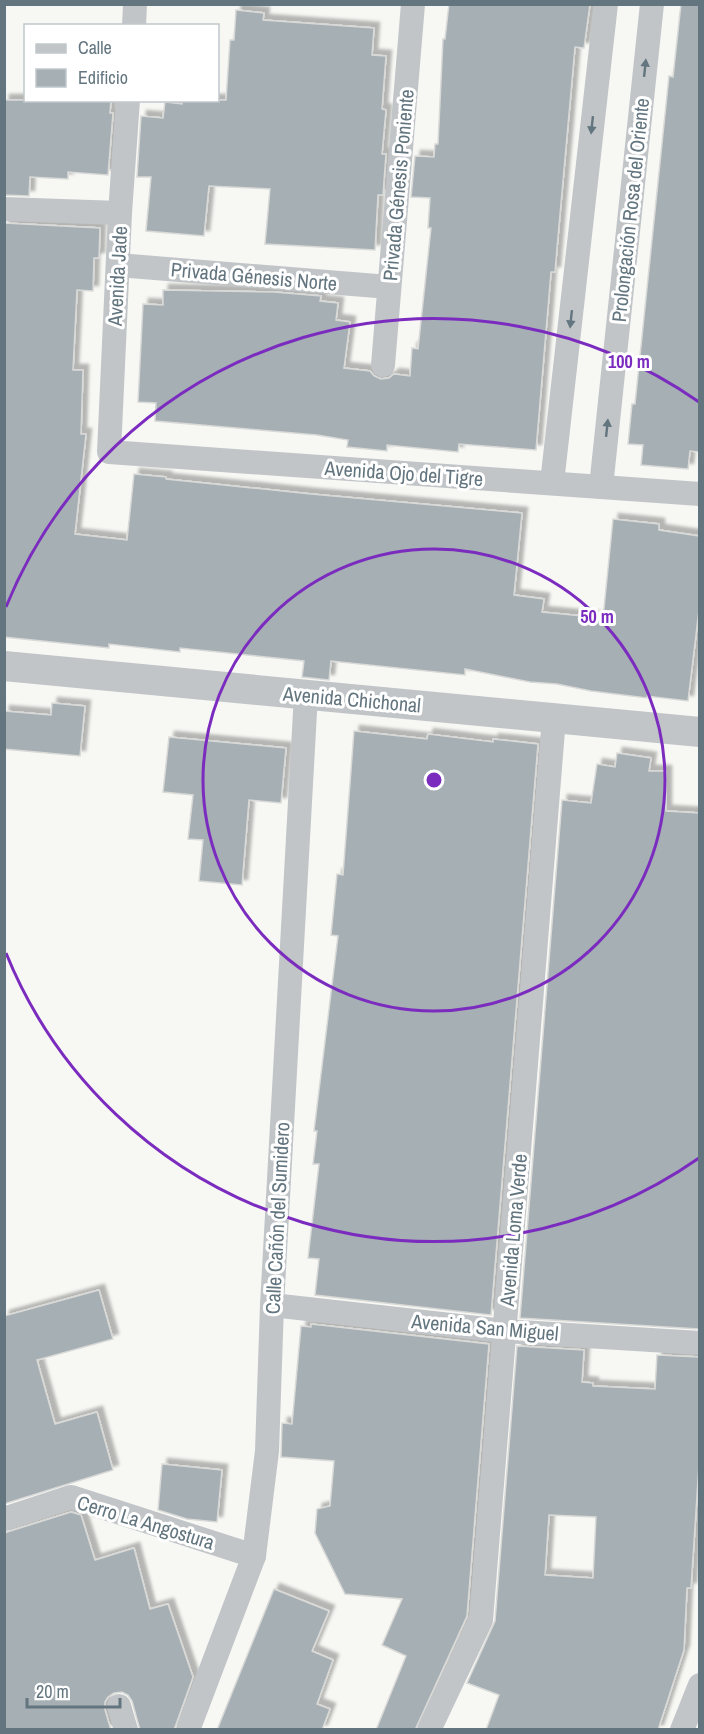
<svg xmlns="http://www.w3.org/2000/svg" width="704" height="1734" font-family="'Archivo Narrow',sans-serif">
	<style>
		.building { fill: #a5afb4; stroke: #d9d9d7; stroke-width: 1.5; fill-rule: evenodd; filter: url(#shadow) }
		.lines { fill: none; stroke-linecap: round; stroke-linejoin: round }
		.minor { stroke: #c1c5c8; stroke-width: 24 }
		.tertiary { stroke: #c1c5c8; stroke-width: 30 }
		.oneway { fill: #63757f }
		.ring { fill: none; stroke: #7b2cbf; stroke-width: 3 }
		.labels { text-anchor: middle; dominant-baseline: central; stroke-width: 6; stroke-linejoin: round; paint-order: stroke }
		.street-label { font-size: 20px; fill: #63757f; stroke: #fff }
		.centre { fill: #7b2cbf; stroke: #fff; stroke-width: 3 }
		.ring-label { font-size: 18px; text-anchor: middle; font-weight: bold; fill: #7b2cbf; stroke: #fff; stroke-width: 6; stroke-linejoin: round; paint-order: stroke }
	</style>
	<defs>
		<filter id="shadow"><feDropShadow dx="5.5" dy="-5.5" stdDeviation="1.5" flood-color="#0004"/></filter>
	</defs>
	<rect width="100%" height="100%" fill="#f7f7f4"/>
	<g class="building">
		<polygon points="449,4 590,4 584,48 575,47 557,248 555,272 551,272 536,450 459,444 458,452 387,445 387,451 347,447 348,440 317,435 155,421 156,403 138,402 143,304 163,305 163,290 274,292 321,296 320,301 338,303 336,320 350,322 344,368 370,371 374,376 381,379 389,378 394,374 410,376 412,348 418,349 431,228 428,228 430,198 411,197 415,156 434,157 435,144 438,144 443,39 445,39"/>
		<polygon points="681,4 699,4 699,452 690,451 688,469 641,465 643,445 628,444 632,404 635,404 669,76 673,77"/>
		<polygon points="236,10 264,13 263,20 374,28 372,55 386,56 382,109 386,110 382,154 386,154 383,195 378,195 375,250 265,244 270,189 209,186 204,236 146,231 151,177 137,177 141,116 163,118 165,102 182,104 182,100 226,100 230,40 234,40"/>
		<polygon points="4,100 111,100 110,113 113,113 108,175 68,172 68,179 30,177 29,196 4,195"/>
		<polygon points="4,223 100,228 99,258 94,258 93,291 77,290 73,370 83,370 81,434 86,434 75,534 127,540 134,474 166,477 166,479 311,494 522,513 514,595 544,599 542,612 603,618 613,519 659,524 659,530 699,536 699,610 688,701 647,696 647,698 591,691 557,684 530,682 465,669 465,675 331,661 329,680 302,677 304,661 180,648 180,652 109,644 109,648 4,637"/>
		<polygon points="52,703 85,706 80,756 4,749 4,711 51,715"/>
		<polygon points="354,731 427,739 428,734 493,742 493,739 538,744 491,1315 315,1295 319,1259 308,1258 319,1164 313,1164 317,1131 314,1131 338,936 331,935 337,874 343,875"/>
		<polygon points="169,737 286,748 281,803 249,800 242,885 199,881 203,840 188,839 193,795 163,792"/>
		<polygon points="617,753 651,758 649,771 666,771 666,811 699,813 699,1329 520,1318 562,800 591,803 597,764 615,767"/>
		<polygon points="99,1290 113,1339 37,1360 55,1424 97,1412 113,1470 4,1504 4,1316"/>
		<polygon points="311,1324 489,1344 467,1616 415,1730 376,1730 406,1656 382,1645 402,1599 345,1594 315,1533 317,1509 330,1506 334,1461 281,1457 282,1423 292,1424 301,1326 311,1327"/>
		<path d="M517,1346l67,4 -2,32 11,1v3l62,3 2,-34 42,2v108l-8,123h-4l-3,62 -26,80h-172l13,-35 -32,-12 28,-62zM549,1515l47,2 -3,61 -48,-3z"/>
		<polygon points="162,1464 222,1470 217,1522 187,1519 158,1510"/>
		<polygon points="71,1512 81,1515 95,1560 134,1548 150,1609 168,1604 193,1677 174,1730 140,1730 132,1701 128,1695 122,1692 114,1693 108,1697 105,1702 105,1710 111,1730 4,1730 4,1533"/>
		<polygon points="274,1589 329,1611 312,1651 333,1660 317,1704 330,1709 322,1730 217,1730"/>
	</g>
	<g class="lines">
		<g class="minor">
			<polyline points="134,26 135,4"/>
			<polyline points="128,100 120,213 109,452 700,494"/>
			<polyline points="4,209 120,213"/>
			<polyline points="118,265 389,287"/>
			<polyline points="383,365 413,4"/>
			<polyline points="552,483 606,4"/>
			<polyline points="601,487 652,4"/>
			<polyline points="272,1305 504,1331 700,1343"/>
			<polyline points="4,1519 71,1497 254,1556"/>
			<polyline points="119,1706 126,1730"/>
			<polyline points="188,1730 254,1556 267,1451 272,1305 306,694"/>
			<polyline points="429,1730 481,1620 554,718"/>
			<polyline points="682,1730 700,1685"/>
		</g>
		<polyline class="tertiary" points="4,666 700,732"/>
	</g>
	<defs><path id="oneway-solid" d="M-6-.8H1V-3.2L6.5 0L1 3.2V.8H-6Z" transform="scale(1.5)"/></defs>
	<g class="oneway">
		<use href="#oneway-solid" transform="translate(645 68) rotate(-84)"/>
		<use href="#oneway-solid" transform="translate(592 125) rotate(96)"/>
		<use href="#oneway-solid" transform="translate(571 319) rotate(96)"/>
		<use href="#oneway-solid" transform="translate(607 428) rotate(-84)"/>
	</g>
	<g class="ring">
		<circle cx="434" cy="780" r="231"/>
		<path d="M699 1158A462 462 0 0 1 6 953M6 607A462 462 0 0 1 699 402"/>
	</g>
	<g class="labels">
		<g class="street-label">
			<text transform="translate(398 185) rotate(-85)">Privada Génesis Poniente</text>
			<text transform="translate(630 210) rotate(-84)">Prolongación Rosa del Oriente</text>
			<text transform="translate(117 276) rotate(-87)">Avenida Jade</text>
			<text transform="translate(254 276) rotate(5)">Privada Génesis Norte</text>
			<text transform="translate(404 473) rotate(4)">Avenida Ojo del Tigre</text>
			<text transform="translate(352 699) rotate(5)">Avenida Chichonal</text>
			<text transform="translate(277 1218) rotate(-87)">Calle Cañón del Sumidero</text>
			<text transform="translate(513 1230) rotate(-85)">Avenida Loma Verde</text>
			<text transform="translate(485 1327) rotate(5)">Avenida San Miguel</text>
			<text transform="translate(146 1522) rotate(17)">Cerro La Angostura</text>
		</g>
	</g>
	<circle cx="434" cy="780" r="9" class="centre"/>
	<g class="ring-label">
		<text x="629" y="368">100 m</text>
		<text x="597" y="623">50 m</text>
	</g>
	<rect width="704" height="1734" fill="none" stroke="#63757f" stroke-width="12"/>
	<rect x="24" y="24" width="195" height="78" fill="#ffffff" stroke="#c1c8cc" stroke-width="1.5"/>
	<rect x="36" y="44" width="30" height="9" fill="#c1c5c8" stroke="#c1c8cc" stroke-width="1.5"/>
	<text x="78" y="54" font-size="18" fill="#63757f">Calle</text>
	<rect x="36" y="69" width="30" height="18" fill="#a5afb4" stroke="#c1c8cc" stroke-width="1.5"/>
	<text x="78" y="84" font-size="18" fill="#63757f">Edificio</text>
	<path d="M27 1698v9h93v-9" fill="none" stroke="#63757f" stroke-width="3"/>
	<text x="36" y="1698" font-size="18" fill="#63757f" stroke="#ffffff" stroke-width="4.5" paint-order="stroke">20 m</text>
</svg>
